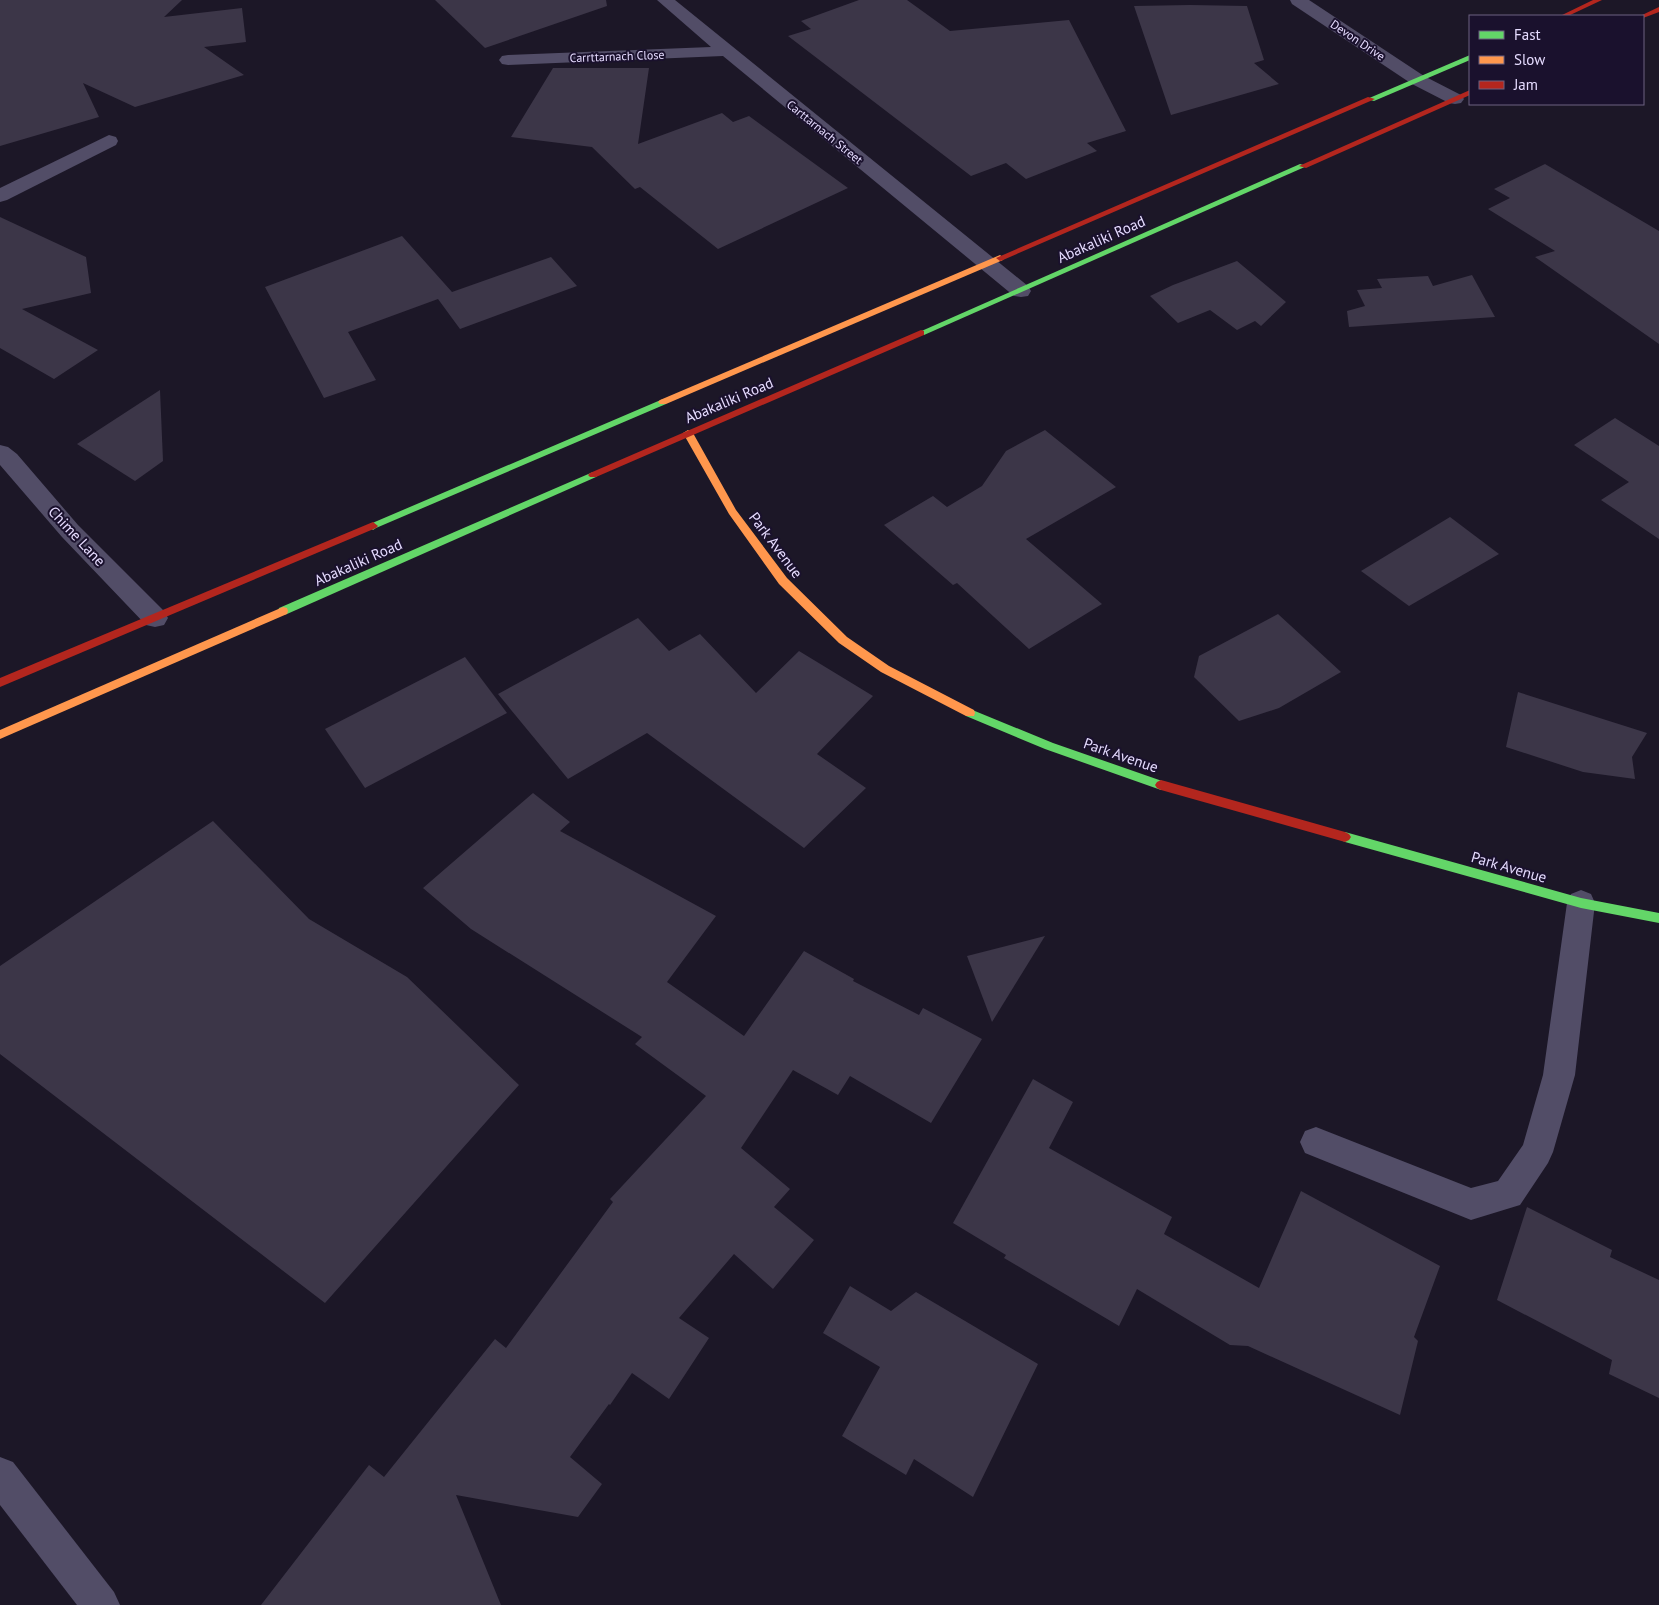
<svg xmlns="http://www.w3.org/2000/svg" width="1659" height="1605" font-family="'PT Sans',sans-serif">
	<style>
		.building { fill: #3c3648 }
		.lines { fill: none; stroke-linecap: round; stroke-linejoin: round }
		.street { fill: #524d67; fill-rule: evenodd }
		.fast { fill: #63d668; fill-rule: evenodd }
		.slow { fill: #ff974d; fill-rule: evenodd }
		.jam { fill: #b3261e; fill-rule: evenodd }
		.labels { text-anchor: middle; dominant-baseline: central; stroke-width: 4; stroke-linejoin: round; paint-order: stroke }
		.far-street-label { font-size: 12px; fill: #e6dcff; stroke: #1a112d }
		.street-label { font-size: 15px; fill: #e6dcff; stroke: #1a112d }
	</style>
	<rect width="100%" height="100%" fill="#1c1727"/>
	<g class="building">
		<polygon points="0,0 182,0 164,17 242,8 246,42 204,47 244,75 135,107 83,83 99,117 0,146"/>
		<polygon points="435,0 606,0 607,6 485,48"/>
		<polygon points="859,0 907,0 950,31 1069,20 1126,131 1087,143 1097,151 1026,179 1006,163 971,176 788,36 811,29 801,21"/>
		<polygon points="1190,5 1247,6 1264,60 1254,63 1279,84 1171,115 1134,6"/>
		<polygon points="553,68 649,68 638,144 722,113 733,122 749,116 848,188 718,249 640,187 635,189 592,147 511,137"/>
		<polygon points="1545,164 1659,231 1659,344 1535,257 1555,251 1488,209 1510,198 1494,189"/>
		<polygon points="0,217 86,257 91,293 22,309 98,350 54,379 0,348"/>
		<polygon points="402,236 452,292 551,257 577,286 460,329 438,299 348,332 376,380 324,398 265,287"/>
		<polygon points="1237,261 1286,302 1261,326 1255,321 1237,330 1210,310 1178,323 1150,296 1173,285"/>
		<polygon points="1472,275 1495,317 1349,327 1347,311 1365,306 1357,290 1382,288 1377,279 1428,276 1433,286"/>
		<polygon points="160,390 163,461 135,481 77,444"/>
		<polygon points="1615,418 1659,446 1659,539 1601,500 1629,482 1574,445"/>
		<polygon points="1045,430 1116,487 1026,539 1102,604 1029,649 957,583 953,585 884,525 933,496 947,507 982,486 1006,451"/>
		<polygon points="1450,517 1499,554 1409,606 1361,571"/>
		<polygon points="1278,614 1341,672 1279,708 1239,721 1194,677 1199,656"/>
		<polygon points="638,618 669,651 700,634 756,693 799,651 873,696 817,754 866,788 804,848 647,733 568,779 498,694"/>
		<polygon points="465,657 507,713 365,788 325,729"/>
		<polygon points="1518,692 1647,733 1632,757 1635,779 1583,772 1506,747"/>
		<polygon points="533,793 570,822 560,831 716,916 667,982 744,1036 804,951 854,979 853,981 919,1015 923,1008 982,1039 931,1123 850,1076 838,1095 793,1070 741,1148 790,1189 774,1207 814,1240 773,1289 734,1254 679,1318 709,1338 669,1399 632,1373 610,1405 609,1404 570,1457 602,1484 578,1517 456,1495 501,1605 261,1605 369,1465 384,1477 495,1339 506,1348 613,1202 610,1199 706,1096 635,1044 642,1037 471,929 423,888"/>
		<polygon points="213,821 309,919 407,977 519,1085 325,1303 0,1054 0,966"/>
		<polygon points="1045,936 992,1022 967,956"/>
		<polygon points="1033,1079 1073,1102 1049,1148 1172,1217 1164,1234 1259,1288 1301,1191 1440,1266 1414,1337 1418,1341 1400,1415 1248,1346 1230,1345 1137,1289 1119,1326 1004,1258 1006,1255 953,1223"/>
		<polygon points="1527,1207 1612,1250 1610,1257 1659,1280 1659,1398 1609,1374 1612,1360 1497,1300"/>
		<polygon points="850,1286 891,1311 916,1292 1038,1364 973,1497 914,1459 906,1475 842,1436 880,1367 823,1333"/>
	</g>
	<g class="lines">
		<g class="street">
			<polygon points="657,0 675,0 1028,286 1031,291 1028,296 1021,297 1014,296 723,56 508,65 502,64 499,60 502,56 508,55 711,47"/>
			<polygon points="1290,0 1309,0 1424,76 1461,95 1464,99 1461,103 1455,104 1449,103 1412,84 1292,4"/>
			<polygon points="109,135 116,137 118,141 116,145 7,200 0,202 0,188"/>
			<polygon points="0,445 8,447 17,454 78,525 164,611 168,618 164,625 155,627 146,625 62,537 0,465"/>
			<polygon points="1581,890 1591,894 1595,903 1575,1075 1553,1152 1548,1163 1520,1205 1471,1220 1305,1153 1300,1142 1305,1131 1316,1127 1471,1188 1498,1181 1523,1145 1543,1075 1567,903 1571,894"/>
			<polygon points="0,1457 13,1462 114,1592 120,1605 77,1605 0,1505"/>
		</g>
		<g class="fast">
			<polygon points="1470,55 1470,60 1374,101 1367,99"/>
			<polygon points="1300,164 1307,166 924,335 918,335 917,333"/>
			<polygon points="663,399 666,400 666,404 376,528 373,530 368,526 370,524"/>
			<polygon points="593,472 598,475 596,477 287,614 283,615 278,611 279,608"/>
			<polygon points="970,709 1053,743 1165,782 1167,785 1165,788 1161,790 1045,749 966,716 965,713"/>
			<polygon points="1345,832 1581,898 1659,913 1659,923 1581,908 1345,842 1341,840 1339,837 1341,834"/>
		</g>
		<g class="slow">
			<polygon points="1000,255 1004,258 1003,260 666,404 660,404 658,402 660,400"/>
			<polygon points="688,430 693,433 736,510 787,578 847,637 889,666 974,710 975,713 974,716 966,716 881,672 839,643 779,584 729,514 683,433"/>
			<polygon points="283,607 287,608 288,611 287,614 0,739 0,730"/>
		</g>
		<g class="jam">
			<polygon points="1593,0 1602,0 1568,16 1560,16"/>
			<polygon points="1659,7 1659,12 1643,18 1643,16 1640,16"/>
			<polygon points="1470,90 1470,95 1306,168 1299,166"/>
			<polygon points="1368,97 1375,99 1003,260 1000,261 996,258"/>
			<polygon points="921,330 924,331 924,335 596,477 590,477 588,475 590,473"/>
			<polygon points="373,522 378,526 376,528 0,687 0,678"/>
			<polygon points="1161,780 1345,832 1349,834 1351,837 1349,840 1345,842 1161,790 1157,788 1155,785 1157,782"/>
		</g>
	</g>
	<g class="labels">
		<g class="far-street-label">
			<text transform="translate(1358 40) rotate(34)">Devon Drive</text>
			<text transform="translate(617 56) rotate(-2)">Carrttarnach Close</text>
			<text transform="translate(825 132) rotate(39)">Carttarnach Street</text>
		</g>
		<g class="street-label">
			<text transform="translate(1101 239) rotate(-24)">Abakaliki Road</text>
			<text transform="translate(729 400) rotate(-23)">Abakaliki Road</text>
			<text transform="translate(77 536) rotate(47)">Chime Lane</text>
			<text transform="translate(776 545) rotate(53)">Park Avenue</text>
			<text transform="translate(358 562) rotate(-24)">Abakaliki Road</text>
			<text transform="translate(1121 755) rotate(19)">Park Avenue</text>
			<text transform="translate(1509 867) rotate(16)">Park Avenue</text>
		</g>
	</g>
	<rect x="1469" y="15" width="175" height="90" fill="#1a112d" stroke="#6c6281"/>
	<rect x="1479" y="31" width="25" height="8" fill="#63d668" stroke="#6c6281"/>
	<text x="1514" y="40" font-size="15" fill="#e6dcff">Fast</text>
	<rect x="1479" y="56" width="25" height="8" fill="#ff974d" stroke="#6c6281"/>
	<text x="1514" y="65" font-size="15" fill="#e6dcff">Slow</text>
	<rect x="1479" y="81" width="25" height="8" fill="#b3261e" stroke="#6c6281"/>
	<text x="1514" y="90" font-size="15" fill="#e6dcff">Jam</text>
</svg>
